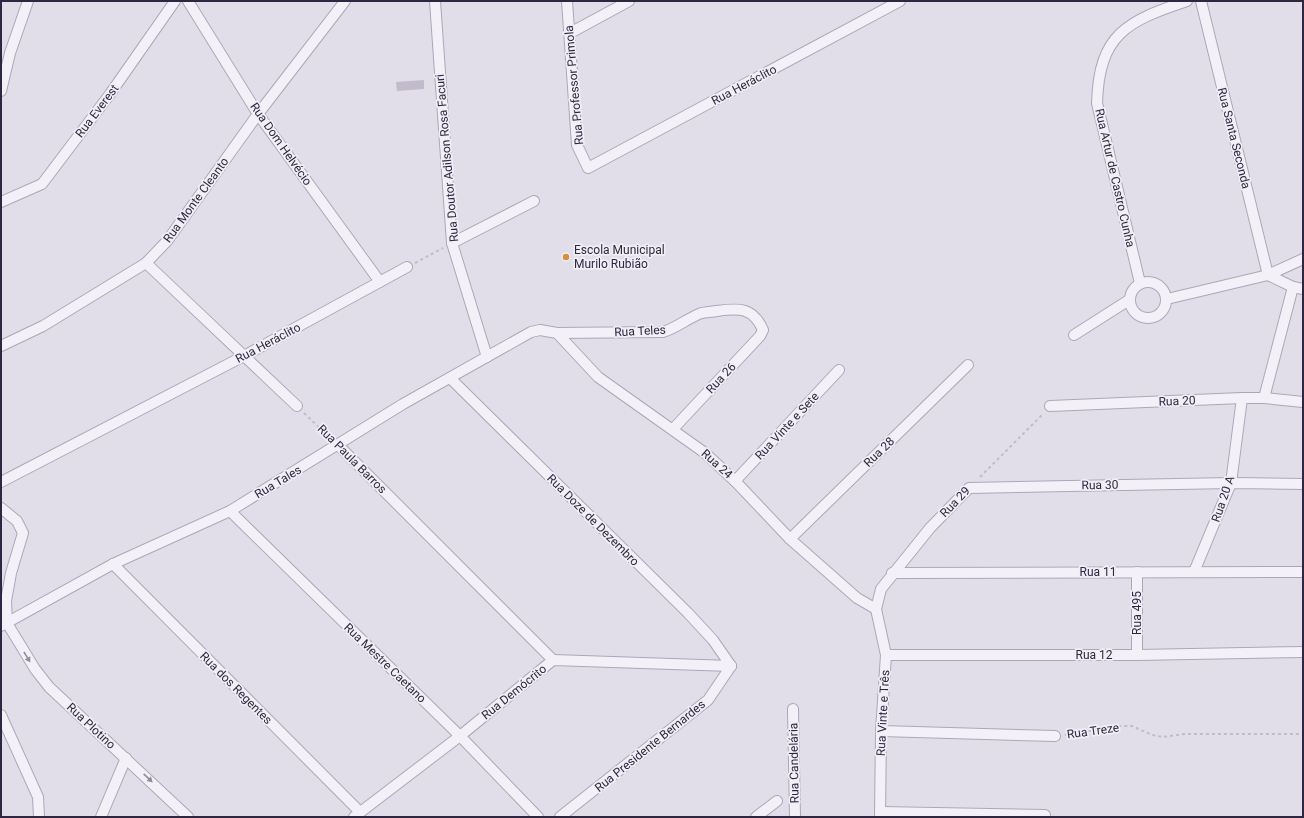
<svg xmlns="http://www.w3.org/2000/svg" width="1304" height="818" font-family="Roboto,sans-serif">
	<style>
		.building { fill: #c1bbcc }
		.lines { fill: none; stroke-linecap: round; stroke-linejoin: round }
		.street-casing { stroke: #aca7b7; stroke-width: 12 }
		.path { stroke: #c0bcc8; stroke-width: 2; stroke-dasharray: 3 3; stroke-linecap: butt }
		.street { stroke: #f3f1f7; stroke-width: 10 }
		.oneway { fill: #918c9c }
		.poi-dot { fill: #d5903c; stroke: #f0eef6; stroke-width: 1.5 }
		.labels { text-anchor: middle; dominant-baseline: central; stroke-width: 3.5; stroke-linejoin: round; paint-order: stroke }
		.street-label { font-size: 12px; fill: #2f2741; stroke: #f0eef6 }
		.poi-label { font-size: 12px; fill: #2f2741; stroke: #f0eef6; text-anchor: start }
	</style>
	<rect width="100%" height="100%" fill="#e2dee9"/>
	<polygon class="building" points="424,80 424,89 397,91 396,82"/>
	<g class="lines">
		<g class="street-casing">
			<g id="street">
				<polyline points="188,1 258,114 380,282"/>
				<polyline points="435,1 452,243 487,357"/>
				<polyline points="567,1 577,145 588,168 900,1"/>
				<polyline points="1201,1 1268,275 1293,287 1303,289"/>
				<polyline points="570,33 629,1"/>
				<polyline points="1,91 10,53 28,1"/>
				<polyline points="1,202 42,184 110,94 175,1"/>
				<polyline points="452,243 534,201"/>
				<polyline points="146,263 297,406"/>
				<circle cx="1148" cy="300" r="18"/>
				<path d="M1140,283l-43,-180c2,-69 30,-82 90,-102"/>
				<polyline points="1167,299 1268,275 1303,259"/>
				<path d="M557,333l106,-1c13,-4 24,-13 36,-18 5,-2 13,-2 18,-3 22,-3 36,-4 46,19l-3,6 -87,93"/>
				<polyline points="1074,335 1129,300"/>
				<polyline points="1,346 43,326 146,263 167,241 258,114 345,1"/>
				<polyline points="450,378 688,613 713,640 731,666"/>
				<polyline points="1264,398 1293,287"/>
				<polyline points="1050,406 1242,398 1264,398 1303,402"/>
				<polyline points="338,445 553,660"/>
				<polyline points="735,481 839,370"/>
				<polyline points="1,482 244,356 407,267"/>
				<polyline points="1,508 17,521 23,533 11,573 6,601 7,623 35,669 49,687 188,817"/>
				<polyline points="230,511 460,736 538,817"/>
				<polyline points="790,539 968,365"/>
				<polyline points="113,564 360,812"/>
				<polyline points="1194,572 1231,483 1242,398"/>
				<polyline points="892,573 1303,572"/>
				<polyline points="1,626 113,564 230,511 403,404 531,332 540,330 557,333 598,377 705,453 735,481 790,539 857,598 876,609"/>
				<polyline points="886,655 1137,655 1303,652"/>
				<polyline points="1137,655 1137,572"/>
				<polyline points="793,709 795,817"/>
				<polyline points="1,715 38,797 39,817"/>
				<polyline points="881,731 1055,736"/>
				<polyline points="880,812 1045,815"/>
				<polyline points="101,817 126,758"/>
				<polyline points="354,817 460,736 553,660 731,666"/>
				<polyline points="560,817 708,700 731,666"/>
				<polyline points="756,817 777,801"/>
				<polyline points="880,817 881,731 886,655 876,609 881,589 930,528 969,488 1231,483 1303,484"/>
			</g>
		</g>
		<g class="path">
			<polyline points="415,263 443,248"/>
			<polyline points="304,413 330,438"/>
			<polyline points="980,477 1043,414"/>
			<polyline points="1065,735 1119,726 1132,726 1152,735 1163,737 1184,734 1303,734"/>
		</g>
		<use href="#street" class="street"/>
	</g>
	<defs><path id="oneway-solid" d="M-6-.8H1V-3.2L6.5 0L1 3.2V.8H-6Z"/></defs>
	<g class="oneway">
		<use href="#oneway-solid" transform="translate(27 657) rotate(59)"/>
		<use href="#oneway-solid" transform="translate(148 778) rotate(43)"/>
	</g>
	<circle class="poi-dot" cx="566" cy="257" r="4"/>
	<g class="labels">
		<g class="street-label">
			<text transform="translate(574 85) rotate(-95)">Rua Professor Primola</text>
			<text transform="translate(744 85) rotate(-28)">Rua Heráclito</text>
			<text transform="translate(97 111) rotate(-53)">Rua Everest</text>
			<text transform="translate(1234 138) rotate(76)">Rua Santa Seconda</text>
			<text transform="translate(281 144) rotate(55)">Rua Dom Helvécio</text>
			<text transform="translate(447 158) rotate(-95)">Rua Doutor Adilson Rosa Facuri</text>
			<text transform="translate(1115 178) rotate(77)">Rua Artur de Castro Cunha</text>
			<text transform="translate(196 200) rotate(-54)">Rua Monte Cleanto</text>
			<text transform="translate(640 331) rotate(-3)">Rua Teles</text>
			<text transform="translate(268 343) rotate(-28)">Rua Heráclito</text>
			<text transform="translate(721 378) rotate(-47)">Rua 26</text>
			<text transform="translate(1177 401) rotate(-2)">Rua 20</text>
			<text transform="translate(787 426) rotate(-47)">Rua Vinte e Sete</text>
			<text transform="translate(879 452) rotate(-44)">Rua 28</text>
			<text transform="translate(352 459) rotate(45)">Rua Paula Barros</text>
			<text transform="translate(717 464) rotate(42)">Rua 24</text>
			<text transform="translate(278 482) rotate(-31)">Rua Tales</text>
			<text transform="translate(1100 485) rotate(-1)">Rua 30</text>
			<text transform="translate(1223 499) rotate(-71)">Rua 20 A</text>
			<text transform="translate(955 502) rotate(-46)">Rua 29</text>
			<text transform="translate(593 520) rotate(45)">Rua Doze de Dezembro</text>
			<text x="1098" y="572">Rua 11</text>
			<text transform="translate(1137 613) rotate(-90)">Rua 495</text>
			<text x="1094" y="655">Rua 12</text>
			<text transform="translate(385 663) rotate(44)">Rua Mestre Caetano</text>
			<text transform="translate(236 688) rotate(45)">Rua dos Regentes</text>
			<text transform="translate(514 692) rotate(-39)">Rua Demócrito</text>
			<text transform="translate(883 713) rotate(-87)">Rua Vinte e Três</text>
			<text transform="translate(91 726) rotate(43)">Rua Plotino</text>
			<text transform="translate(1093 731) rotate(-8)">Rua Treze</text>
			<text transform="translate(650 746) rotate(-39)">Rua Presidente Bernardes</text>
			<text transform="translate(794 763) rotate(-91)">Rua Candelária</text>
		</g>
		<g class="poi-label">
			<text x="574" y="250">Escola Municipal<tspan x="574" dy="14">Murilo Rubião</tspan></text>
		</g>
	</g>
	<rect width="1304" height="818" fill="none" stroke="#2f2741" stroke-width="4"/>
</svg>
